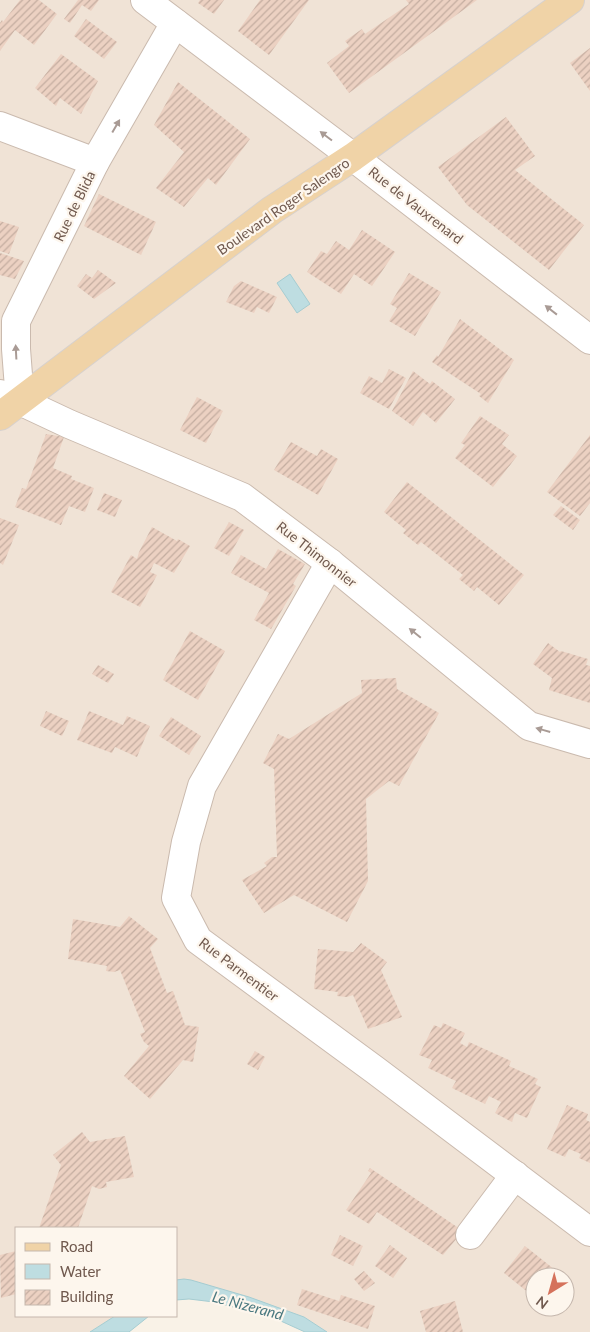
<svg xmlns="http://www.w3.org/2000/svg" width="590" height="1332" font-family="Lato,sans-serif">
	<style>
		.residential { fill: #f0e3d6; fill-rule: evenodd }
		.water { fill: #bedde1; stroke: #a5ccd1 }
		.building { fill: url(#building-hatch) }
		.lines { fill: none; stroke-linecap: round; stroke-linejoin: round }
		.street-casing { stroke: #cabaae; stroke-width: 30 }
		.primary-casing { stroke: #d7d1cd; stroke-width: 30 }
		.street { stroke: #fff; stroke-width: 28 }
		.primary { stroke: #f0d3a7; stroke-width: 28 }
		.oneway { fill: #a99b95 }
		.labels { text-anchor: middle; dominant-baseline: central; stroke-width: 4.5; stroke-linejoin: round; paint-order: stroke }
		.street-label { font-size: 14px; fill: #70594e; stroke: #fdf6ed }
		.water-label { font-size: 15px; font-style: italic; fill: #4b7980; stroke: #fdf6ed }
	</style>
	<defs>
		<pattern id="building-hatch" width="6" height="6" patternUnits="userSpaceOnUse" patternTransform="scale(1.25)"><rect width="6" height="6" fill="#ecd1c2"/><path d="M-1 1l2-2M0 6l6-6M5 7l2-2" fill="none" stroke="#c4ada0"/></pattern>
	</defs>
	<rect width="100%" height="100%" fill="#f9f2e7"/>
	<path class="residential" d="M0,0h590v1332h-263l-23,-15 -128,-37v-52h-160v88h99l-25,16h-90zM535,1277h30v30h-30z"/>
	<g class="water">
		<polygon points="290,274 310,304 297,313 277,283"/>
		<polygon points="184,1279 191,1280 249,1297 304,1317 327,1332 305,1332 272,1317 214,1302 189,1299 176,1300 176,1280"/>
		<polygon points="115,1316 149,1316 129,1332 90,1332"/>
	</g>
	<g class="building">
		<polygon points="20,0 39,0 57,14 34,45 15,30 0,51 0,23 2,20 3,22"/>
		<polygon points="78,0 99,0 91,11 82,5 70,23 64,19"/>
		<polygon points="200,0 224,0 214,14 198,3"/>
		<polygon points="260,0 309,0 269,55 238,31"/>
		<polygon points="406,0 477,0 349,93 327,63 349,46 345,41 362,29 365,34 409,4"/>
		<polygon points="86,19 117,42 104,59 74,36"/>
		<polygon points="590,48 590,91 570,63"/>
		<polygon points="61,54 98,81 81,114 60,98 56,106 35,88"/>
		<polygon points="178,82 250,139 216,185 208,178 184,207 156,188 184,152 154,125"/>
		<polygon points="506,117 535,156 515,170 584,225 549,270 467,205 438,167"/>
		<polygon points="99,194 156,222 141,255 84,226"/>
		<polygon points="0,221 19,227 9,254 0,251"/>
		<polygon points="362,230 395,252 372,286 354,274 341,294 307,272 321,251 327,254 336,241 349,250"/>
		<polygon points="0,253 24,261 15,279 0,275"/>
		<polygon points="98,270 116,283 94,299 77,286 86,274 92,278"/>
		<polygon points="409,273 441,292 415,336 389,321 397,308 390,304"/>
		<polygon points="241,281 277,297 269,313 257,307 254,313 226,302 234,286"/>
		<polygon points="460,319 514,360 488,403 479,396 481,394 432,362 437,355 438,357"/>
		<polygon points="389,369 406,378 389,409 360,393 369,376 382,383"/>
		<polygon points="413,371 430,384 432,381 455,399 436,423 423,412 413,426 392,411"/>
		<polygon points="197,397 223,411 206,443 180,430"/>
		<polygon points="480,416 509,435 502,444 517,456 493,487 455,458 465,445 461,443"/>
		<polygon points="46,434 64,437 53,468 72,476 71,479 94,488 85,512 69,506 61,525 15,507 22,488 26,489"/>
		<polygon points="590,435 590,503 580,516 547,492"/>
		<polygon points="291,442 317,456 321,449 338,459 318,495 274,470"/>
		<polygon points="407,482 524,575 499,605 477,587 474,591 459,579 463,575 421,542 418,545 403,533 406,530 384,512"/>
		<polygon points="104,493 122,500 115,517 97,510"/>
		<polygon points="561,506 580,520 573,530 553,515"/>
		<polygon points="0,518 19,525 3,565 0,563"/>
		<polygon points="229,522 244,530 229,556 214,548"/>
		<polygon points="152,527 177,541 178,539 190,546 174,573 154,563 150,572 157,575 140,607 111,592 131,555 137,559 139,552"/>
		<polygon points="278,549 305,564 293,584 296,586 271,629 254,620 269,593 231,573 241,555 266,569"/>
		<polygon points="190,631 225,651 198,700 163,680"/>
		<polygon points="548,643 560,652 561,651 588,659 586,665 590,666 590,703 549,690 552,678 533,664"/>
		<polygon points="98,665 114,674 108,683 92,674"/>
		<polygon points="396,678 397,689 439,713 399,786 389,781 366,799 368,881 347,922 294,895 264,913 242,880 267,866 264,863 272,857 277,857 274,769 263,763 278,734 289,739 362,693 361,680"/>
		<polygon points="46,711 69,721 62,736 40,726"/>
		<polygon points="89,711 123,725 127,716 150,726 137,757 115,747 112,753 77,740"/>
		<polygon points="171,717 201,736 189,755 159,736"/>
		<polygon points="129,916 158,939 150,948 167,993 173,991 185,1025 199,1027 193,1062 183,1060 150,1099 124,1076 149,1046 144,1042 140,1034 145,1032 120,970 114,972 106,971 107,966 68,959 73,919 120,927"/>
		<polygon points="361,943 387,962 381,970 402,1017 368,1029 353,995 347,997 337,996 338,992 314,989 318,949 353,952"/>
		<polygon points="443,1023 465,1033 460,1043 467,1047 469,1042 511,1061 509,1066 538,1079 535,1084 541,1087 527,1118 515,1113 512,1122 495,1113 501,1102 489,1096 485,1104 452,1088 456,1081 428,1068 432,1060 419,1055 434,1025 441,1028"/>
		<polygon points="255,1051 265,1057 258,1070 247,1064"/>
		<polygon points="567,1105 588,1114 586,1120 590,1122 590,1163 579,1158 581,1154 569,1149 565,1157 547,1149"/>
		<polygon points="82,1132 90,1142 125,1136 134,1177 106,1182 107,1187 99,1189 92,1186 78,1228 39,1228 61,1165 53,1155"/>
		<polygon points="370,1168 463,1231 443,1255 377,1212 369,1224 346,1210 371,1173 368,1171"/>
		<polygon points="340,1235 363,1246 353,1266 331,1255"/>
		<polygon points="390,1245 407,1258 393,1278 375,1266"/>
		<polygon points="525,1246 564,1277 535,1277 535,1298 504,1273"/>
		<polygon points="16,1251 16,1294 1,1298 0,1255"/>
		<polygon points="364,1271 375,1283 364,1291 354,1279"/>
		<polygon points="565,1278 571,1283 565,1291"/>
		<polygon points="302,1289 339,1301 341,1295 375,1306 368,1329 297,1305"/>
		<polygon points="455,1301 463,1332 426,1332 420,1311"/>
	</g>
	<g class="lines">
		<g class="street-casing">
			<g id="street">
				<polyline points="145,0 353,157 590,340"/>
				<polyline points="0,126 95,162"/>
				<polyline points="0,394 20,401 69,424 242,497 330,563 529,726 590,744"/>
				<polyline points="20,401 16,349 16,321 95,162 175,23"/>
				<polyline points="330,563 202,786 186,842 176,898 198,940 375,1070 590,1232"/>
				<polyline points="470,1235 515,1175"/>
			</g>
		</g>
		<g class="primary-casing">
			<polyline id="primary" points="0,416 272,210 353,157 570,0"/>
		</g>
		<use href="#street" class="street"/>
		<use href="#primary" class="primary"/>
	</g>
	<defs><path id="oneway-solid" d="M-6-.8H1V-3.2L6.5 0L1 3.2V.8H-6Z" transform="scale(1.25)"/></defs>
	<g class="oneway">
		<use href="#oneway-solid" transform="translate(116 126) rotate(-60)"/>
		<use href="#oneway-solid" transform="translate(326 136) rotate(-143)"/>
		<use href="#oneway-solid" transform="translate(551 310) rotate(-142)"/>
		<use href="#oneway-solid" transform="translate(16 352) rotate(-93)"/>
		<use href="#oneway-solid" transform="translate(415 633) rotate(-141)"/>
		<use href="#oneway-solid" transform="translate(543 730) rotate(-164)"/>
	</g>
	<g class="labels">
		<g class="street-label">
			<text transform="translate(416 205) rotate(38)">Rue de Vauxrenard</text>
			<text transform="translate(74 206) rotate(-64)">Rue de Blida</text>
			<text transform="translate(283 206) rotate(-35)">Boulevard Roger Salengro</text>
			<text transform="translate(317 554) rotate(38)">Rue Thimonnier</text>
			<text transform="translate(239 969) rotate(37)">Rue Parmentier</text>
		</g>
		<g class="water-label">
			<text transform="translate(248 1305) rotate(15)">Le Nizerand</text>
		</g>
	</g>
	<rect x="15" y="1227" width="162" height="90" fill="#fdf6ed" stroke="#c5b7ad"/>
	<rect x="25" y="1243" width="25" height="8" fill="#f0d3a7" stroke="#c5b7ad"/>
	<text x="60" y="1252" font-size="15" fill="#70594e">Road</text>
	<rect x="25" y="1264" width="25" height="15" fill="#bedde1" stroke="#c5b7ad"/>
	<text x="60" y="1277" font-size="15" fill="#70594e">Water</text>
	<rect x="25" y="1290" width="25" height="15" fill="url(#building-hatch)" stroke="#c5b7ad"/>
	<text x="60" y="1302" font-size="15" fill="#70594e">Building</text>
	<g transform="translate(550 1292) rotate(217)"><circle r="24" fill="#fdf6ed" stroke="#c5b7ad"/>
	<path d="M0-4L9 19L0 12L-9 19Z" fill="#d5725b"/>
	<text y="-8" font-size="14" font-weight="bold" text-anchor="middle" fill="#70594e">N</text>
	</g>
</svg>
